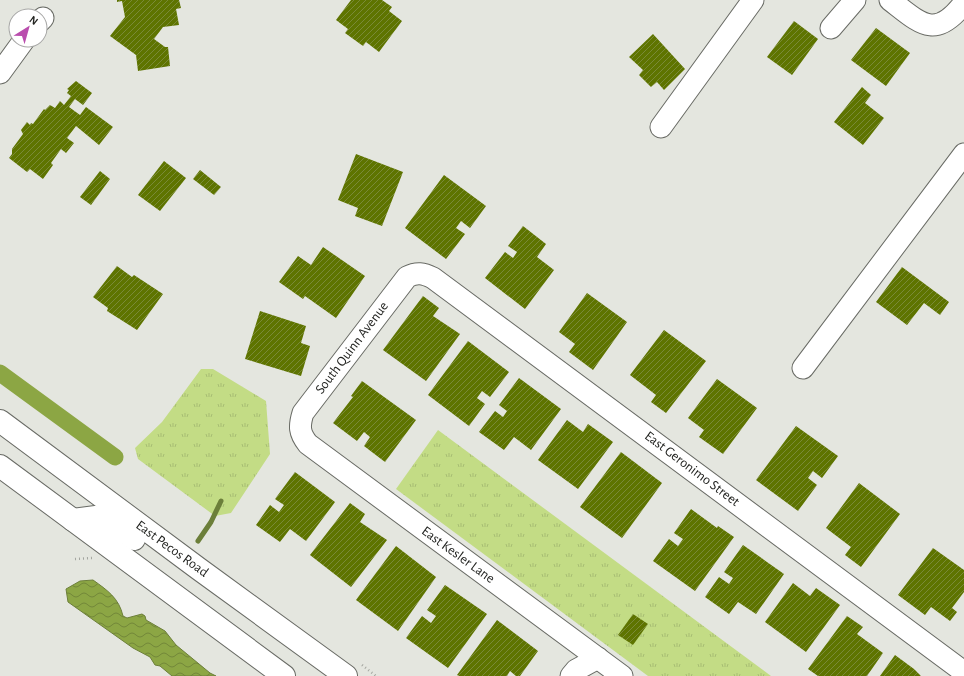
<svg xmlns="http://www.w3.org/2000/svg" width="964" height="676" font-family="'Alegreya Sans',sans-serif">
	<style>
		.park { fill: url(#park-tufts) }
		.water { fill: url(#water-waves); stroke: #6c7f3a }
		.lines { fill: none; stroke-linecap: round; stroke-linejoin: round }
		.stream { stroke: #6c7f3a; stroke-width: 5 }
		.canal { stroke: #8ca644; stroke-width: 17 }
		.building { fill: url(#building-hatch) }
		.minor-casing { stroke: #696b65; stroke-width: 23 }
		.major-casing { stroke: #696b65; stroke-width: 24 }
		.path { stroke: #a3a59f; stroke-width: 2.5; stroke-dasharray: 1 3; stroke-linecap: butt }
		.minor { stroke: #fff; stroke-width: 21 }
		.major { stroke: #fff; stroke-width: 22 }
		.labels { text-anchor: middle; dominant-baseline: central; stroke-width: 4; stroke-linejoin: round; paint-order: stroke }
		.street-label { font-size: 14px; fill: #232421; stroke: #fff }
	</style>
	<defs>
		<pattern id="park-tufts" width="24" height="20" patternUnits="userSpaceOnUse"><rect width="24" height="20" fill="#c3dc85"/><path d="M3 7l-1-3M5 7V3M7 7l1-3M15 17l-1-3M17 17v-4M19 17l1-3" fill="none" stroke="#a7bd73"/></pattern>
		<pattern id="water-waves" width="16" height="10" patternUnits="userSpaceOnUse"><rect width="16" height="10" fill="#8ca644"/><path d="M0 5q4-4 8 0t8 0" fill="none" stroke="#728738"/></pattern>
		<pattern id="building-hatch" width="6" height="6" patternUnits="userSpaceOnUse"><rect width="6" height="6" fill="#5e7400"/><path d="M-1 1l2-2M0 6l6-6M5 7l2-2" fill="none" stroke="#7a8a38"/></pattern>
	</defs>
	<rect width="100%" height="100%" fill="#e4e6df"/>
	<g class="park">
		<polygon points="201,369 213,369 266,401 270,454 231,513 215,516 138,459 135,448 162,422"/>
		<polygon points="438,430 771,676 648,676 396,489"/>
	</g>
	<path class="water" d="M93,580c14,10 26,18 30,36l4,2 15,-4 3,2 1,4 19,11 11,14 34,28 6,3h-44l-12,-10 -5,-1 -5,-8 -17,-9 -65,-46 -2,-13 14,-8z"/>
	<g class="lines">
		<polyline class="stream" points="198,541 211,522 221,501"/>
		<polyline class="canal" points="0,373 115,457"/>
	</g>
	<g class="building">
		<polygon points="117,0 179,0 181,8 176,9 179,25 163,27 154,39 165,47 168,47 170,66 138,71 136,55 110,36 125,17 122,1 117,2"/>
		<polygon points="351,0 382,0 392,7 389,11 402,21 379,52 366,42 363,46 345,33 348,29 336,20"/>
		<polygon points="794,21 818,39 792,75 767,57"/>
		<polygon points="876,28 910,53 886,86 851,60"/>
		<polygon points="653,34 685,69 664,90 657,82 651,87 639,75 643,70 629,57"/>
		<polygon points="76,81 92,93 83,105 75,99 69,107 80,115 86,107 113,127 99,145 76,126 67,138 74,143 66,153 61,149 51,163 53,165 43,179 30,169 27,172 9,158 12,154 12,149 23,134 21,130 27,122 30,125 31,123 33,124 44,109 45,110 50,105 55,108 60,101 64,105 71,96 67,93 69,90 67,89"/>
		<polygon points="862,87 871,95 865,103 884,118 863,145 834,122"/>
		<polygon points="356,154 403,172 382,226 355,216 358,208 338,200"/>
		<polygon points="164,161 186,178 160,211 138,195"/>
		<polygon points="200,170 221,187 214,195 193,179"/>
		<polygon points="100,171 110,179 91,205 80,197"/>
		<polygon points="444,175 486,206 470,228 461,221 456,228 465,234 446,259 405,228"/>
		<polygon points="523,226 546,244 537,257 554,270 525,309 485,278 505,252 513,258 517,252 508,246"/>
		<polygon points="323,247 365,276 336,318 305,296 303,299 279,282 298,256 311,265"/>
		<polygon points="117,266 132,277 134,275 163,294 137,330 107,311 108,308 93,297"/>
		<polygon points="902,267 949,302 940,315 924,303 907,325 876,302"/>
		<polygon points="587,293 627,322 593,370 569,352 575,344 559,332"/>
		<polygon points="423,296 439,308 433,316 460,334 426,381 383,350"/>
		<polygon points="260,311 306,326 301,343 310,346 301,376 245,359"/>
		<polygon points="664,330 706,361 666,413 651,402 656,395 630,375"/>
		<polygon points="468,341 509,372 490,397 482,391 477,398 485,404 469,426 428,395"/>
		<polygon points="519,378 561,409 531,450 514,437 504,450 479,432 495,411 503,417 507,411 499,405"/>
		<polygon points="717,379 757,408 723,454 699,437 704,430 688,418"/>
		<polygon points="362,381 416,420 385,462 364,446 370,437 364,432 357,441 333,423 353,397 351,396"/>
		<polygon points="567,420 583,432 588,424 613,442 578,489 538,460"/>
		<polygon points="796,426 838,456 822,478 813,471 808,478 817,485 798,511 756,480"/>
		<polygon points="621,452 662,483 622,538 580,507"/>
		<polygon points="295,472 335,502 306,541 290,529 280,542 256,525 270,505 279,512 284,505 275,499"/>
		<polygon points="859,483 900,514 861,567 845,555 851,547 826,528"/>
		<polygon points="350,503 365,514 360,522 387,540 351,587 310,555"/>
		<polygon points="691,509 717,528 718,526 734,537 695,591 653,561 669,539 678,546 683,539 674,533"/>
		<polygon points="743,545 784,574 756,614 738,602 729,614 705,597 719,577 729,584 733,578 724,572"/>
		<polygon points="396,546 436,577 398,631 356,600"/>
		<polygon points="933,548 964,570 964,592 952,608 957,612 950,621 931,607 925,615 898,595"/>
		<polygon points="793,583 810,596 816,588 840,605 806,652 765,622"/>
		<polygon points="445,585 487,614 448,668 406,638 422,616 431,623 436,616 427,610"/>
		<polygon points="633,614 648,624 633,645 618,635"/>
		<polygon points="847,616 863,627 857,634 883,653 867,676 818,676 808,669"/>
		<polygon points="497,620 538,651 520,676 516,676 510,671 507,676 459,676 457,675"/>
		<polygon points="895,655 914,669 921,676 880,676"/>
	</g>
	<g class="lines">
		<g class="minor-casing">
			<g id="minor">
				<path d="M890,0c30,23 45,41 74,3"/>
				<polyline points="40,21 43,18"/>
				<polyline points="831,28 855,0"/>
				<polyline points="0,73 24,40"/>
				<polyline points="661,127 753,0"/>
				<polyline points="803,368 964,154"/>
				<polyline points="571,676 576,670 598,658"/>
				<path d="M622,676l-314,-232c-9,-11 -9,-18 -5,-31l104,-136c10,-5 16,-4 26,1l531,394"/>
			</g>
		</g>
		<g class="major-casing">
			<g id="major">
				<polyline points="0,421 199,569 346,676"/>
				<polyline points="0,466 284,676"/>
				<polyline points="73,520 96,517 111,522 134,539"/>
			</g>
		</g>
		<g class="path">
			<polyline points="75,559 92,558"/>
			<polyline points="362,665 376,676"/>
		</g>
		<use href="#minor" class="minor"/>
		<use href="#major" class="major"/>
	</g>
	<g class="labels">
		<g class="street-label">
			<text transform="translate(352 348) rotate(-53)">South Quinn Avenue</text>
			<text transform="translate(692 469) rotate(37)">East Geronimo Street</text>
			<text transform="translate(172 549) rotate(36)">East Pecos Road</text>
			<text transform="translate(458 555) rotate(36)">East Kesler Lane</text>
		</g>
	</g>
	<g transform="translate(28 28) rotate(37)"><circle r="19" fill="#ffffff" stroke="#a7a7a6"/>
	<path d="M0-3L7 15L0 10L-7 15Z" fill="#ba4eae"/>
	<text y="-6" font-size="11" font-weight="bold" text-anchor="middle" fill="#232421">N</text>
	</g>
</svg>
